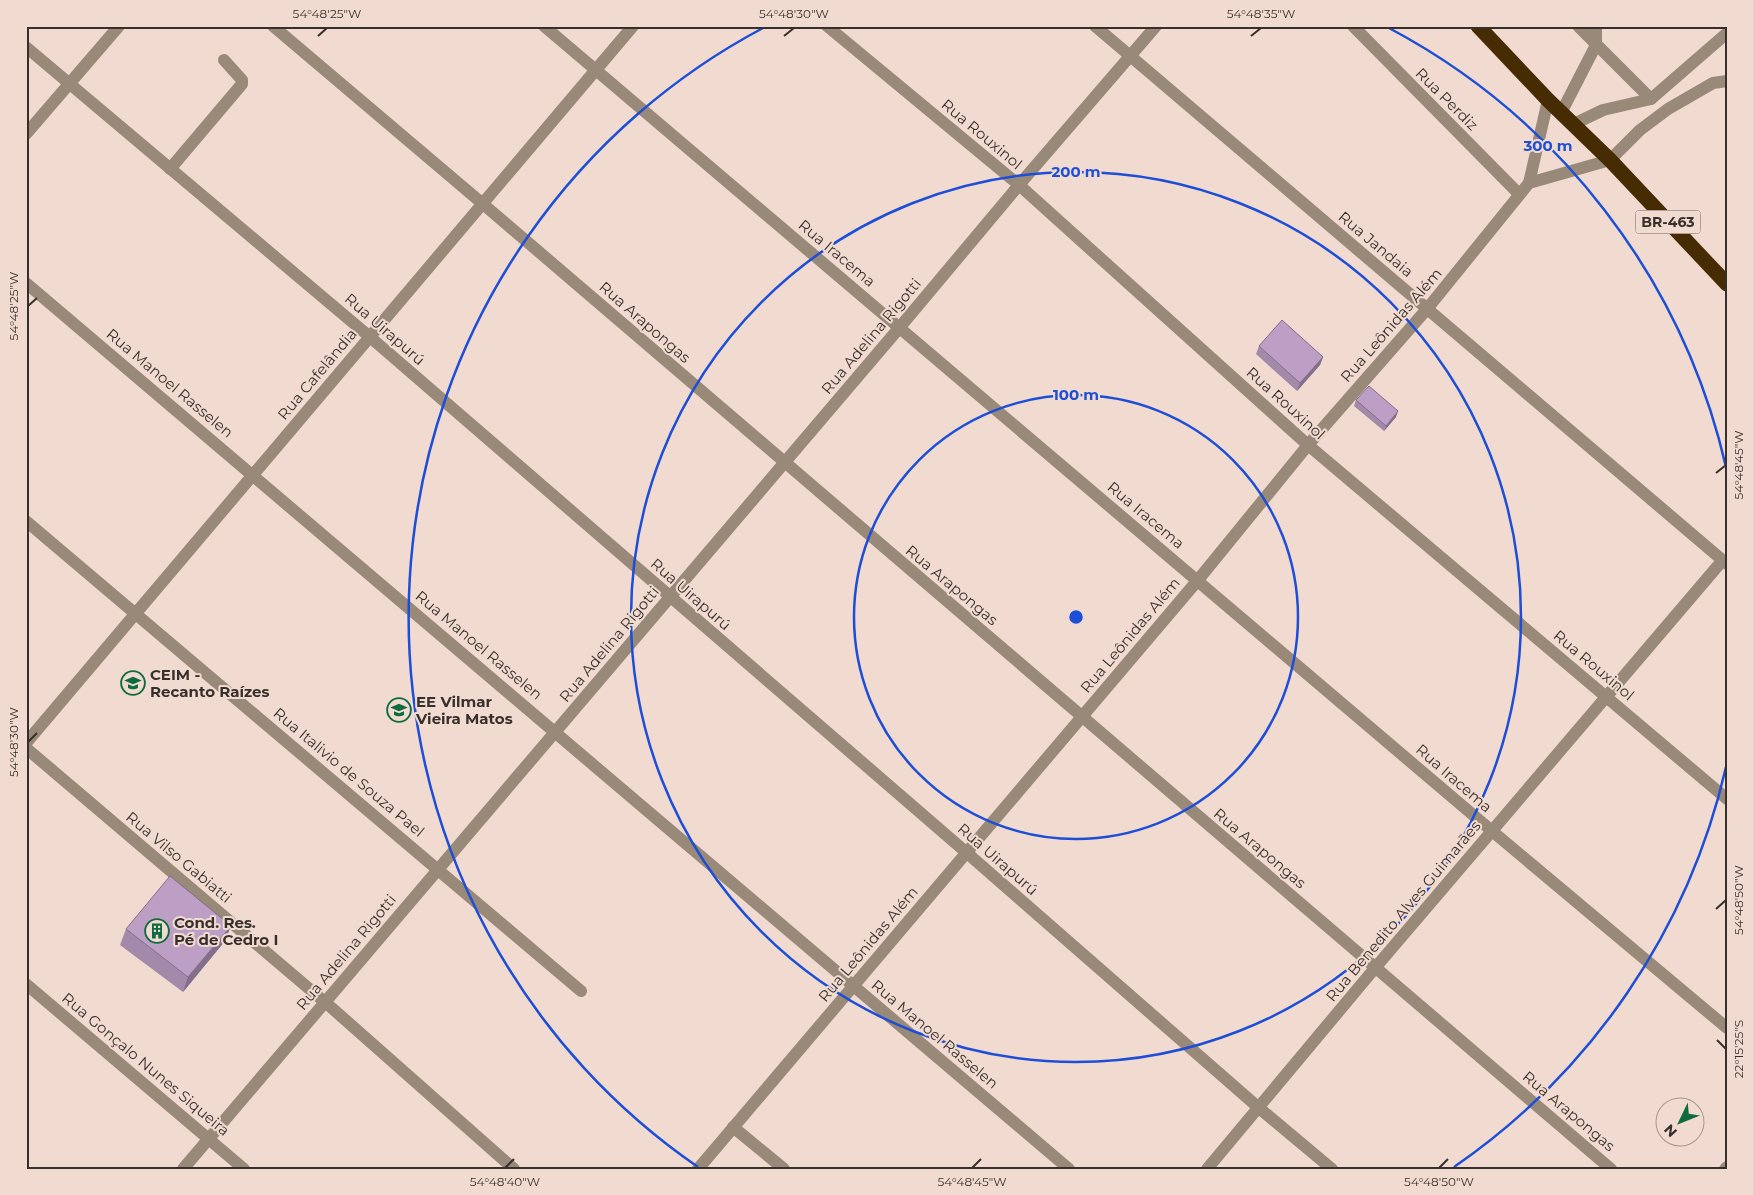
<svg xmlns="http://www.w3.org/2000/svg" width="1753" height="1195" font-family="Montserrat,sans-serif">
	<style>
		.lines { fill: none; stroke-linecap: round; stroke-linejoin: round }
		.minor { stroke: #988979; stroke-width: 12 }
		.highway { stroke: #462b03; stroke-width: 15 }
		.wall { fill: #a389aa }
		.shaded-wall { fill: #846f8b }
		.building { fill: #bd9fc6; stroke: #846f8b }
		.ticks { fill: none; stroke: #372f2b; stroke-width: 2 }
		.ring { fill: none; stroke: #1d4ed8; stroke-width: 2.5 }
		.labels { text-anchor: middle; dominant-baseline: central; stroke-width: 4; stroke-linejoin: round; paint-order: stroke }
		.shield { fill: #f1dbd0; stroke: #6f635c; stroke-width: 1 }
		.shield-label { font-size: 14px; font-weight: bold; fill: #372f2b }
		.street-label { font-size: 15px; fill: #372f2b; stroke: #f1dbd0 }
		.poi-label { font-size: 15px; font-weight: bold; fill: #372f2b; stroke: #f1dbd0; text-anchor: start }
		.centre { fill: #1d4ed8; stroke: #f1dbd0; stroke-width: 2.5 }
		.ring-label { font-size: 15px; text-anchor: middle; font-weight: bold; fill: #1d4ed8; stroke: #f1dbd0; stroke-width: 4; stroke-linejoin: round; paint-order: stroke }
		.neatline { fill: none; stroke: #372f2b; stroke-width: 2 }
		.ticks-label { font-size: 12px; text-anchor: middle; fill: #372f2b }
	</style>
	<rect width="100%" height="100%" fill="#f1dbd0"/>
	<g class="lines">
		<g class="minor">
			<polyline points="273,26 483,204 1611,1169"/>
			<polyline points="544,26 1492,831 1727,1028"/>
			<polyline points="827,26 1019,185 1308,445 1727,799"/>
			<polyline points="1095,26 1727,564"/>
			<polyline points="1353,26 1519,194"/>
			<polyline points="1578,26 1651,99"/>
			<polyline points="26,47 370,337 967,853 1259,1108 1332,1169"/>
			<polyline points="1561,113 1596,45 1596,26"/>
			<polyline points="1574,124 1603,110 1651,99 1727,33"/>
			<polyline points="26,134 119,26"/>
			<polyline points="170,169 242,84 242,80 224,60"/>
			<polyline points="1529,183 1548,100"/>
			<polyline points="26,283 1069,1169"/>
			<polyline points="26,521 581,991"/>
			<polyline points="26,743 633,26"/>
			<polyline points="26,748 333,1009 514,1169"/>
			<polyline points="26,984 244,1169"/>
			<polyline points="733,1127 784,1169"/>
			<polyline points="183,1169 900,327 1019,185 1156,26"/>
			<polyline points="698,1169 1198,580 1308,445 1427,309 1529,183 1610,160 1640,130 1668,109 1713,83 1727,81"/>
			<polyline points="1207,1169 1375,968 1722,561"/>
			<polyline points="1725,1169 1727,1167"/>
		</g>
		<polyline class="highway" points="1478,26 1548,100 1610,160 1727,284"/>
	</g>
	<g class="wall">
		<polygon points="1259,346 1323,357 1320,365 1297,391 1256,354"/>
		<polygon points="1356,400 1396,417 1384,431 1354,406"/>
		<polygon points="126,929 225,941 183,992 120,945"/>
	</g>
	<g class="shaded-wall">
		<polygon points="1323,357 1320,365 1297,391 1300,383"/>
		<polygon points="1398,411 1396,417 1384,431 1386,426"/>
		<polygon points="231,926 225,941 183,992 188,977"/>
	</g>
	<g class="building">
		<polygon points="1282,320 1323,357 1300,383 1259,346"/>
		<polygon points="1369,386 1398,411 1386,426 1356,400"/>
		<polygon points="170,876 231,926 188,977 126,929"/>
	</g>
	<path class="ticks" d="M318,36l9,-8M784,36l10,-8M1251,36l10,-8M28,306l9,-8M1716,473l10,-8M28,742l9,-9M1716,909l10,-9M1717,1040l9,9M505,1168l9,-9M972,1168l9,-9M1439,1168l9,-9"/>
	<g class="ring">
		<circle cx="1076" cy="617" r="222"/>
		<circle cx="1076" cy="617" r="445"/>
		<path d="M1726 767A667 667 0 0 1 1454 1167M698 1167A667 667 0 0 1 763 28M1389 28A667 667 0 0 1 1726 467"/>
	</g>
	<defs>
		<g id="school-ring" transform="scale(1.25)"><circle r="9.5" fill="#f1dbd0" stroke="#0e6b3f" stroke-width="1.5"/><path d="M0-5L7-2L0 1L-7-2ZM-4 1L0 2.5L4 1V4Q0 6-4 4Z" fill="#0e6b3f"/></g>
		<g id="building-ring" transform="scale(1.25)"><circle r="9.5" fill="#f1dbd0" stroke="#0e6b3f" stroke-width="1.5"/><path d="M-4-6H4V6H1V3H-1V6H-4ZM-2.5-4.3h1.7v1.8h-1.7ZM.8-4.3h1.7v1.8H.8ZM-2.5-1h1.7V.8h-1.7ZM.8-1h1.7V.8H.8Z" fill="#0e6b3f"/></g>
	</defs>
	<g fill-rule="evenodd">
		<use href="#school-ring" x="133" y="683"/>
		<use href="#school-ring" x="399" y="710"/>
		<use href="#building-ring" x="157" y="931"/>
	</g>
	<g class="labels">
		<rect class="shield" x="1635.5" y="210.5" width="65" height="23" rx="4"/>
		<g class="shield-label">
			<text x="1668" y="222">BR-463</text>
		</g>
		<g class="street-label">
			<text transform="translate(1447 99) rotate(45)">Rua Perdiz</text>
			<text transform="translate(982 134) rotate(40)">Rua Rouxinol</text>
			<text transform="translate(1376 244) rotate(40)">Rua Jandaia</text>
			<text transform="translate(837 253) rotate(40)">Rua Iracema</text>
			<text transform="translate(645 322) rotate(41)">Rua Arapongas</text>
			<text transform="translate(1391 325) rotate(-49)">Rua Leônidas Além</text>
			<text transform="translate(385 329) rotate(41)">Rua Uirapurú</text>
			<text transform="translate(871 336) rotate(-50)">Rua Adelina Rigotti</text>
			<text transform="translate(317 374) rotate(-50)">Rua Cafelândia</text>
			<text transform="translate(170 383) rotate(40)">Rua Manoel Rasselen</text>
			<text transform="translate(1286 403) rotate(42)">Rua Rouxinol</text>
			<text transform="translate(1146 515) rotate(40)">Rua Iracema</text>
			<text transform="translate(952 585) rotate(40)">Rua Arapongas</text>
			<text transform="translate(691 594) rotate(41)">Rua Uirapurú</text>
			<text transform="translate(1130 635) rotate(-50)">Rua Leônidas Além</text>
			<text transform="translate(609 644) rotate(-50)">Rua Adelina Rigotti</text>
			<text transform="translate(479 645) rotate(40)">Rua Manoel Rasselen</text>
			<text transform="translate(1594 665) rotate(40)">Rua Rouxinol</text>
			<text transform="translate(349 772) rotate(40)">Rua Italivio de Souza Pael</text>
			<text transform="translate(1454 778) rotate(41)">Rua Iracema</text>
			<text transform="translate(1260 848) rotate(40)">Rua Arapongas</text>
			<text transform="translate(179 857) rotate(40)">Rua Vilso Gabiatti</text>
			<text transform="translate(998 859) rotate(41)">Rua Uirapurú</text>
			<text transform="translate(1403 911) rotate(-50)">Rua Benedito Alves Guimarães</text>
			<text transform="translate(868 944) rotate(-50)">Rua Leônidas Além</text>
			<text transform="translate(346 952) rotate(-50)">Rua Adelina Rigotti</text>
			<text transform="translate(935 1034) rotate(40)">Rua Manoel Rasselen</text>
			<text transform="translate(146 1064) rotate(40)">Rua Gonçalo Nunes Siqueira</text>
			<text transform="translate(1569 1111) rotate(40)">Rua Arapongas</text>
		</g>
		<g class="poi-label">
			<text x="150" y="674">CEIM -<tspan x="150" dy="17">Recanto Raízes</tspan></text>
			<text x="416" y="701">EE Vilmar<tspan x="416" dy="17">Vieira Matos</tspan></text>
			<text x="174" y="922">Cond. Res.<tspan x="174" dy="17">Pé de Cedro I</tspan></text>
		</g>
	</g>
	<circle cx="1076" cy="617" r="8" class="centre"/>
	<g class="ring-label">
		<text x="1548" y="151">300 m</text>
		<text x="1076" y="177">200 m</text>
		<text x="1076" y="400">100 m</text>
	</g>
	<rect width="1753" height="1195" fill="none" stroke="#f1dbd0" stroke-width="55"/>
	<g transform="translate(1680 1122) rotate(227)"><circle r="24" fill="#f1dbd0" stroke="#a7968e"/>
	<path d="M0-4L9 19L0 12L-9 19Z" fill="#0e6b3f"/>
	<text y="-8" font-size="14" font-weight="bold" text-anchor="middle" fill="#372f2b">N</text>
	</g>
	<rect x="28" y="28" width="1698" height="1140" class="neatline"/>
	<g class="ticks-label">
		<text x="327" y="18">54°48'25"W</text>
		<text x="794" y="18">54°48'30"W</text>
		<text x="1261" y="18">54°48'35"W</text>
		<text transform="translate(14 306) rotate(-90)" y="4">54°48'25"W</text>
		<text transform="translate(1739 465) rotate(-90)" y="4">54°48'45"W</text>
		<text transform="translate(14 742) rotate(-90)" y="4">54°48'30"W</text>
		<text transform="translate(1739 900) rotate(-90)" y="4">54°48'50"W</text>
		<text transform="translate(1739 1049) rotate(-90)" y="4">22°15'25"S</text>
		<text x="505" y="1186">54°48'40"W</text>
		<text x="972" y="1186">54°48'45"W</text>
		<text x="1439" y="1186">54°48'50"W</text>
	</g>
</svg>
